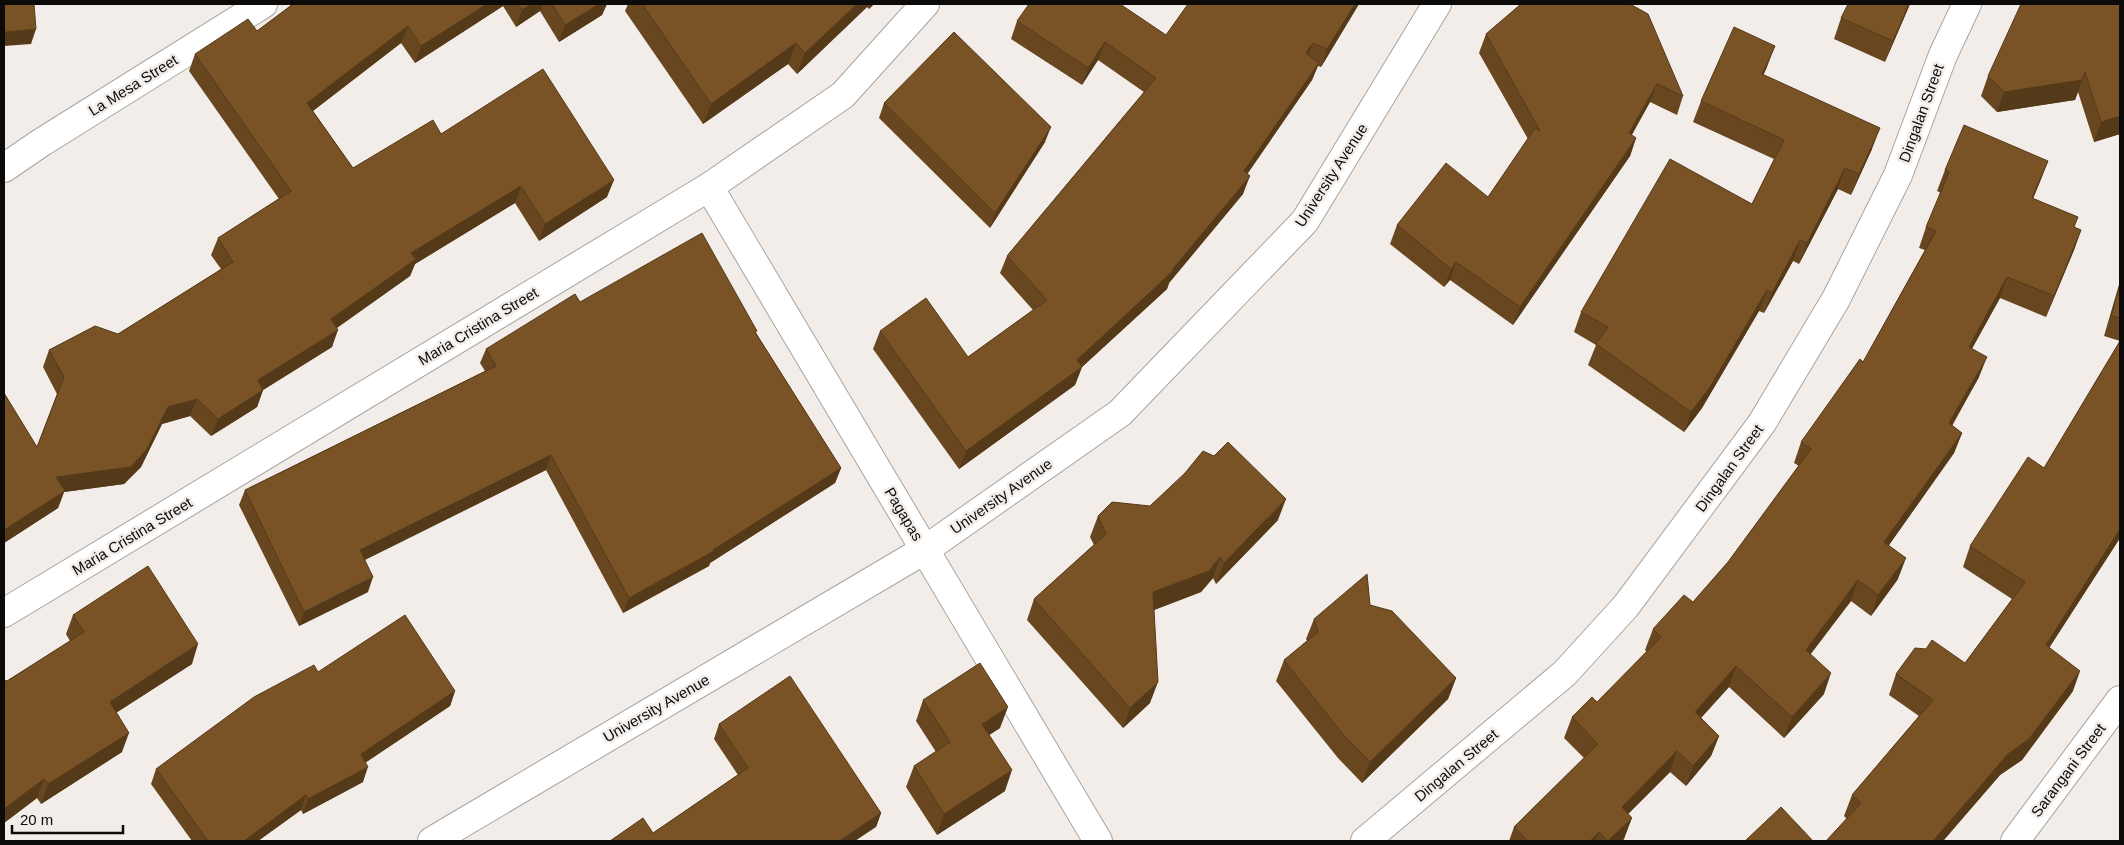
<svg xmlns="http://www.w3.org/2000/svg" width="2124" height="845" font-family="Arial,sans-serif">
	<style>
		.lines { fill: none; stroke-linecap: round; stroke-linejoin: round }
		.minor-casing { stroke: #a8a4a0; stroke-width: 30 }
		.tertiary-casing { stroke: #a8a4a0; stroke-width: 30 }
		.minor { stroke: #fff; stroke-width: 28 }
		.tertiary { stroke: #fff; stroke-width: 28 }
		.wall { fill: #684720 }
		.shaded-wall { fill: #553a1a }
		.building { fill: #795325; stroke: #553a1a }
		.labels { text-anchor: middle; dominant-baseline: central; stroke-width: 5; stroke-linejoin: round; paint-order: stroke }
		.street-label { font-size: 15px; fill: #0d0b0a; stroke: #f2ede9 }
	</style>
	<rect width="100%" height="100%" fill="#f2ede9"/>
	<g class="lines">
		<g class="minor-casing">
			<g id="minor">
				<polyline points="4,168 42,142 263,4"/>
				<polyline points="709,187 1098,841"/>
				<polyline points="4,613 709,187 843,95 925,4"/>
				<polyline points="1365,841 1565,673 1626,606 1762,423 1836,299 1898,175 1943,55 1967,4"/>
				<polyline points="2015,841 2120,700"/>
			</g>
		</g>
		<g class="tertiary-casing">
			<polyline id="tertiary" points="432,841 926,549 1120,413 1305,221 1437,4"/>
		</g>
		<use href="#minor" class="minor"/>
		<use href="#tertiary" class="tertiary"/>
	</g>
	<g class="wall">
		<polygon points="293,4 607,4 602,15 559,42 540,11 516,27 503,6 415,63 401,43 313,111 353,168 441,134 607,197 539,241 515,203 415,264 410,276 337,328 332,347 263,390 257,407 211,436 190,416 162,424 141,467 124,484 64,492 58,508 4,543 4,393 37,447 57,394 43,367 49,350 118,334 221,269 211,255 218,238 279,199 189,71 195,54 257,31"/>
		<polygon points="628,4 874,4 869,9 867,7 797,74 788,64 703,124 625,11"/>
		<polygon points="1359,4 1321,67 1318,66 1312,80 1247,174 1243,194 1169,283 1167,289 1082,367 1075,385 959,469 873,349 880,331 968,357 1033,310 1000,273 1007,256 1144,92 1098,60 1082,85 1011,39 1017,21 1166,35"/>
		<polygon points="1521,4 1683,96 1677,115 1650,102 1632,135 1636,138 1630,156 1513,325 1450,280 1444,287 1390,244 1397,225 1488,197 1528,139 1479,53 1486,34"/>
		<polygon points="1910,4 1885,62 1834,39 1841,18"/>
		<polygon points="2120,4 2120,134 2094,142 2078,92 2075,100 1997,112 1981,96 1988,76"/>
		<polygon points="1767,67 1763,75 1872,149 1851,195 1838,189 1799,264 1793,261 1764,313 1759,311 1702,408 1684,432 1588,365 1596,345 1574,332 1581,312 1752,204 1774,159 1693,122 1701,101"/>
		<polygon points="884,103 1045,142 990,228 879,118"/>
		<polygon points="2048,161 2033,198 2074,227 2081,230 2074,250 2046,317 2000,298 1972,348 1979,377 1952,426 1962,433 1954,453 1889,545 1898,579 1871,616 1851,601 1810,654 1824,694 1784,738 1729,687 1701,718 1719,736 1711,756 1686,786 1670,772 1628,814 1624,839 1622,841 1509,841 1514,827 1584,758 1564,738 1572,717 1597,702 1647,652 1645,650 1653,629 1693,602 1728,562 1799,466 1794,463 1801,442 1863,362 1925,250 1919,248 1926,227 1941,193 1937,191 1945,170"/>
		<polygon points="2120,281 2120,538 2049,648 2073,691 2022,760 2000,775 1943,841 1826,841 1847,819 1844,816 1852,795 1919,716 1889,695 1896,674 1965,663 2012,599 1963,567 1970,546 2044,468 2120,341 2104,336"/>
		<polygon points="580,302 756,333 841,468 835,483 710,563 709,566 623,613 546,470 365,560 368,592 299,626 239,505 245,490 485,371 480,363 486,349"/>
		<polygon points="1150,506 1278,520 1216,584 1213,578 1201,592 1154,610 1150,703 1123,728 1027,620 1034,599 1094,545 1090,537 1098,516"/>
		<polygon points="1370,605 1456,678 1448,699 1362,783 1338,758 1276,681 1284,660 1307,641 1306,639 1314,619"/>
		<polygon points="73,615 192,664 116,713 122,752 41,804 37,798 4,823 4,680 7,681 70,641 66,634"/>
		<polygon points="318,672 455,691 450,706 366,762 363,782 303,814 301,810 258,841 192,841 151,784 156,769"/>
		<polygon points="923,700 1000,728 989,735 1005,791 937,835 906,787 914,766 936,752 916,721"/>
		<polygon points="719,724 881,813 876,827 653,833 738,775 714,739"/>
	</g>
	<g class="shaded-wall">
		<polygon points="487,4 504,4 503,6 415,63 421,46"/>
		<polygon points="532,4 543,4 540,11 516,27 522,10"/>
		<polygon points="599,4 607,4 602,15 559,42 565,25"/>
		<polygon points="857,4 869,4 867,7 797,74 805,53"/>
		<polygon points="871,4 874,4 869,9"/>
		<polygon points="1355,4 1359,4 1321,67 1327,49"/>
		<polygon points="1909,4 1910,4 1885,62 1893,41"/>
		<polygon points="408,26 401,43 301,120 307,103"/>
		<polygon points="36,29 31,44 4,46 4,32"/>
		<polygon points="1105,42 1098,60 1082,85 1088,68"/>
		<polygon points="796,43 788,64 703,124 711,104"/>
		<polygon points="1313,43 1306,60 1306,53"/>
		<polygon points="1775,46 1767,67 1754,95 1762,74"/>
		<polygon points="1319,63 1312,80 1237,189 1244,171"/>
		<polygon points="2085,72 2075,100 1997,112 2004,92"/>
		<polygon points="1657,84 1650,102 1622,151 1629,133"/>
		<polygon points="2120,116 2120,134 2094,142 2101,122"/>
		<polygon points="1051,127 1045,142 990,228 995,213"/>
		<polygon points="1880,128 1872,149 1851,195 1859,174"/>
		<polygon points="1636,138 1630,156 1513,325 1520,307"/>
		<polygon points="2048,161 2040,182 2025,218 2032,198"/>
		<polygon points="1845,168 1838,189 1799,264 1807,243"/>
		<polygon points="1250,176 1243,194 1169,283 1167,289 1082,367 1075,385 959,469 966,451 1172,270"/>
		<polygon points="614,180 607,197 539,241 545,224"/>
		<polygon points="521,186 515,203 415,264 410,276 325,336 331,319 411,253"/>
		<polygon points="2081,230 2074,250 2046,317 2054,296"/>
		<polygon points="1800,240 1793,261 1764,313 1772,293"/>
		<polygon points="1456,262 1450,280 1444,287 1451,269"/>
		<polygon points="2007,277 2000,298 1962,367 1969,347"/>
		<polygon points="1767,290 1759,311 1702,408 1684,432 1691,412"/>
		<polygon points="338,330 332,347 263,390 257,407 211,436 218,419 258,380"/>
		<polygon points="1987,357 1979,377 1941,444 1949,423"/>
		<polygon points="197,399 190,416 162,424 141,467 124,484 64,492 58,508 4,543 4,530 56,477 168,407"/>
		<polygon points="1962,433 1954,453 1877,562 1884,542"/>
		<polygon points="551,455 546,470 354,565 360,550"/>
		<polygon points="841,468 835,483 710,563 709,566 623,613 629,598 713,550"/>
		<polygon points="1286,499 1278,520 1216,584 1224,563"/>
		<polygon points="2120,529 2120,538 2038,665 2046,645"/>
		<polygon points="1220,557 1213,578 1201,592 1146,613 1153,592"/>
		<polygon points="1906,558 1898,579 1871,616 1878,595"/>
		<polygon points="373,577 368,592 299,626 304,612"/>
		<polygon points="1858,580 1851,601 1798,671 1806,650"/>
		<polygon points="198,644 192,664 103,721 110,702"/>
		<polygon points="1736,666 1729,687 1687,733 1695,712"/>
		<polygon points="2080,671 2073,691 2022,760 2000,775 1943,841 1933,841"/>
		<polygon points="1831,673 1824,694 1784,738 1792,717"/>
		<polygon points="1456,678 1448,699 1362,783 1370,762"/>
		<polygon points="1158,682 1150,703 1123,728 1130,708"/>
		<polygon points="455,691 450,706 356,769 361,754"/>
		<polygon points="1008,707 1000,728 974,745 982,724"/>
		<polygon points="129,733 122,752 41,804 48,784"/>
		<polygon points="1719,736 1711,756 1686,786 1693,766"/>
		<polygon points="1677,751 1670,772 1614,828 1622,807"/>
		<polygon points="368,767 363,782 303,814 308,799"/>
		<polygon points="1012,770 1005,791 937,835 944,814"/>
		<polygon points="44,779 37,798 4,823 4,809"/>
		<polygon points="306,795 301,810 258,841 244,841"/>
		<polygon points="881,813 876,827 855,841 839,841"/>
		<polygon points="1632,818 1624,839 1622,841 1608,841"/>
		<polygon points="1599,832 1595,841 1590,841"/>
	</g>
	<g class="building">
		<polygon points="4,4 34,4 36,29 4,32"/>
		<polygon points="293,4 487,4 421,46 408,26 307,103 353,168 433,120 441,134 543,69 614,180 545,224 521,186 411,253 416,259 331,319 338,330 258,380 263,390 218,419 197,399 168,407 147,449 131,467 56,477 65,491 4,530 4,393 37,447 64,377 49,350 95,326 118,334 233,262 218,238 291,191 195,54 248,19 257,31"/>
		<polygon points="518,4 532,4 522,10"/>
		<polygon points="552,4 599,4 565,25"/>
		<polygon points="642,4 857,4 805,53 796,43 711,104"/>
		<polygon points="1029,4 1120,4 1166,35 1188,4 1355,4 1327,49 1313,43 1306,53 1319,63 1244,171 1250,176 1172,270 1173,271 1077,360 1082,367 966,451 880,331 926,298 968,357 1047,300 1007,256 1156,78 1105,42 1088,68 1017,21"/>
		<polygon points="1521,4 1630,4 1648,14 1683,96 1657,84 1629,133 1636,138 1520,307 1456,262 1451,269 1397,225 1446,163 1488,197 1535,128 1540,131 1486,34"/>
		<polygon points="1848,4 1909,4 1893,41 1841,18"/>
		<polygon points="2021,4 2120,4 2120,116 2101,122 2085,72 2082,80 2004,92 1988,76"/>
		<polygon points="1734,27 1775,46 1762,74 1880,128 1859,174 1845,168 1807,243 1800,240 1772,293 1767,290 1710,387 1691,412 1596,344 1608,327 1581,312 1670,159 1752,204 1784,140 1701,101"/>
		<polygon points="954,32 1051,127 995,213 884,103"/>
		<polygon points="1964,125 2048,161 2032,198 2078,217 2074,227 2081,230 2054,296 2007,277 1969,347 1987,357 1949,423 1962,433 1884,542 1906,558 1878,595 1858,580 1806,650 1831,673 1792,717 1736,666 1695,712 1719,736 1693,766 1677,751 1622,807 1632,818 1608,841 1599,832 1590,841 1528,841 1514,827 1598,744 1572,717 1592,697 1597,702 1661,637 1653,629 1684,595 1693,602 1728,562 1811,449 1801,442 1860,359 1863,362 1936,231 1926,227 1949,172 1945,170"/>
		<polygon points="702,233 757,331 755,332 841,468 713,550 714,551 629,598 551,455 360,550 373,577 304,612 245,490 496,366 486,349 575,294 580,302"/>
		<polygon points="2120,285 2120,318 2111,316"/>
		<polygon points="2120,341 2120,529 2046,645 2080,671 2029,739 2008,754 1933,841 1826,841 1861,803 1852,795 1933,700 1896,674 1915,648 1926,649 1932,640 1965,663 2025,582 1970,546 2028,457 2044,468"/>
		<polygon points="1228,442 1286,499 1224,563 1220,557 1209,571 1153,592 1158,682 1130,708 1034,599 1106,534 1098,516 1112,502 1150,506 1185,473 1203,451 1214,456"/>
		<polygon points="148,566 198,644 110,702 129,733 48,784 44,779 4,809 4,680 7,681 84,632 73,615"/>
		<polygon points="1367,574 1370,605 1392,611 1456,678 1370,762 1345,737 1284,660 1318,632 1314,619"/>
		<polygon points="405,615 455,691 361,754 368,767 308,799 306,795 244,841 208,841 156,769 254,697 314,665 318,672"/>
		<polygon points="980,663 1008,707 982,724 1012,770 944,814 914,766 950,742 923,700"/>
		<polygon points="790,676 881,813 839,841 610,841 643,818 653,833 748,768 719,724"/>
		<polygon points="1781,807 1813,841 1745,841"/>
	</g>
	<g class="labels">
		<g class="street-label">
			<text transform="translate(133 85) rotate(-32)">La Mesa Street</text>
			<text transform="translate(1921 113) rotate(-70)">Dingalan Street</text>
			<text transform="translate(1331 175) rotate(-57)">University Avenue</text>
			<text transform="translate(478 326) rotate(-31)">Maria Cristina Street</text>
			<text transform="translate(1729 468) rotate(-54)">Dingalan Street</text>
			<text transform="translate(1001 496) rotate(-35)">University Avenue</text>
			<text transform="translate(904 514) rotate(59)">Pagapas</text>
			<text transform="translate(132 536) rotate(-31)">Maria Cristina Street</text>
			<text transform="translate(656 708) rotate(-30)">University Avenue</text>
			<text transform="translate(1456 765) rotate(-40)">Dingalan Street</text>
			<text transform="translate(2068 770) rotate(-53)">Sarangani Street</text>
		</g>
	</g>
	<rect width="2124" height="845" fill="none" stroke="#0d0b0a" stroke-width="10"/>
	<path d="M12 825v8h111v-8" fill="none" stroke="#0d0b0a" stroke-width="2.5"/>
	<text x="20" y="825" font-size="15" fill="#0d0b0a" stroke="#f2ede9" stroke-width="4" paint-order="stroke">20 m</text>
</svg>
